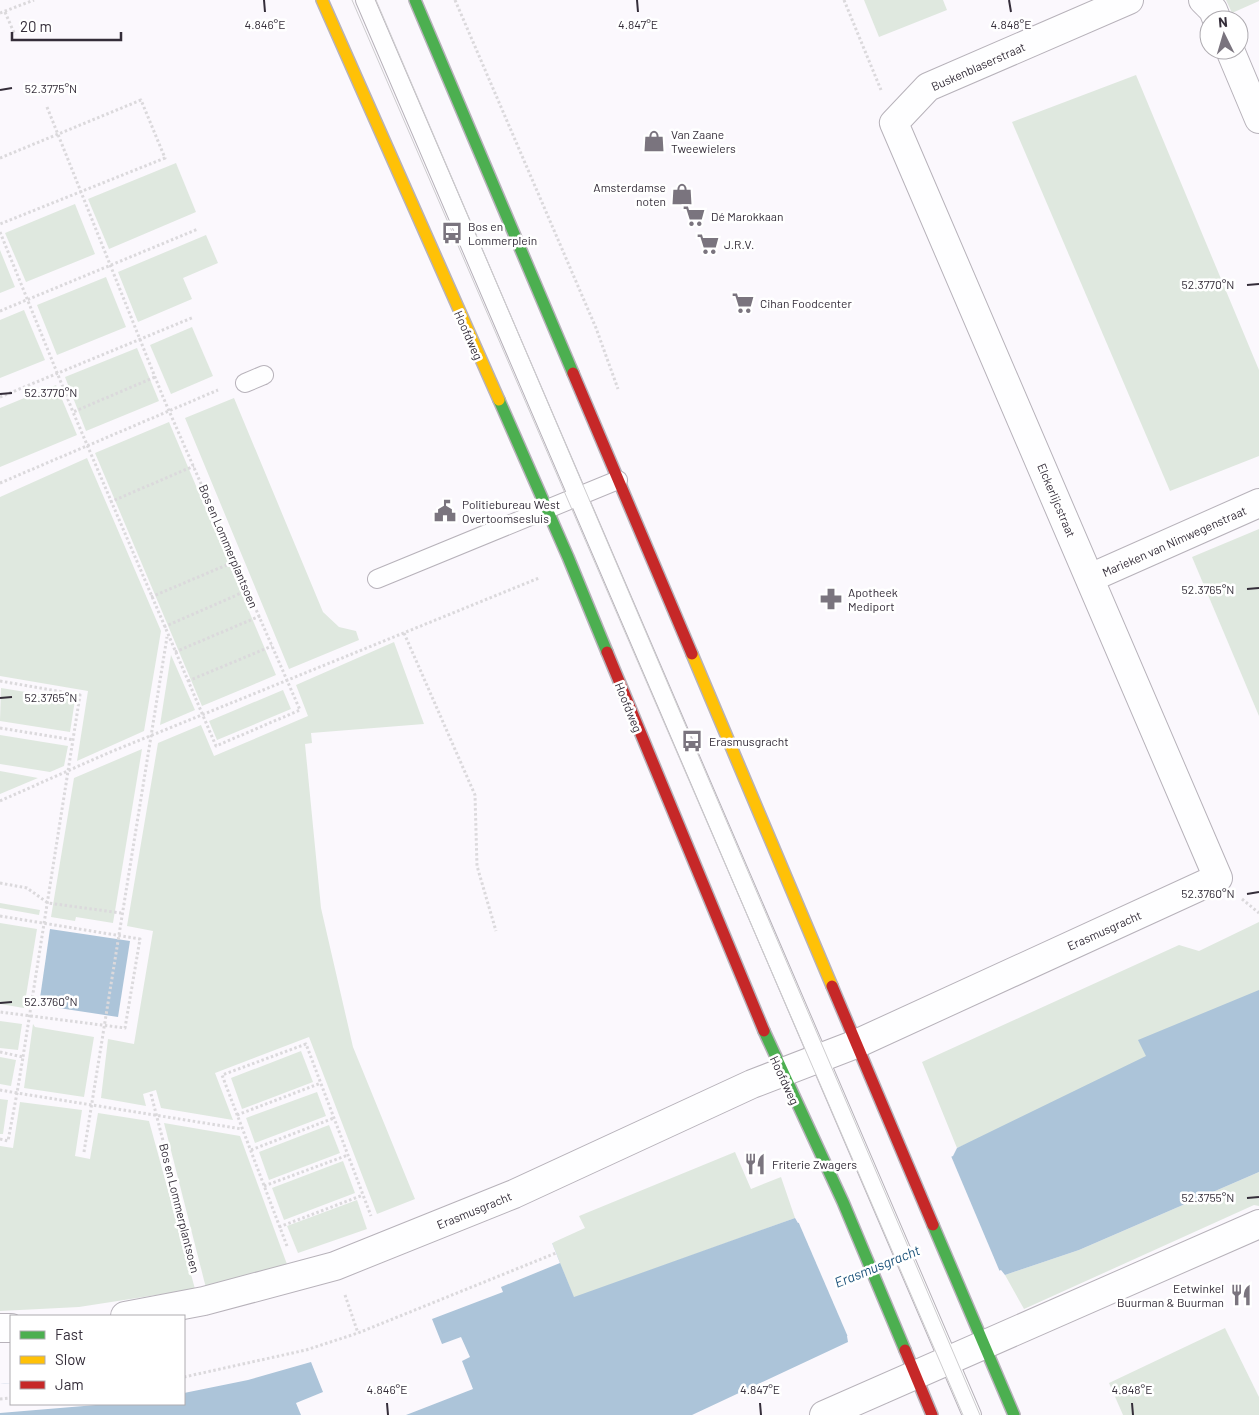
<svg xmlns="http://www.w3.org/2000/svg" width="1259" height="1415" font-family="Barlow,sans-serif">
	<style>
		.green { fill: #dfe8df }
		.water { fill: #acc4d9 }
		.pier { fill: #fbf8fd }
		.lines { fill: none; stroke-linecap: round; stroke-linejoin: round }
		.lane-casing { stroke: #b7b2ba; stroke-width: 20 }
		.street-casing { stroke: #b7b2ba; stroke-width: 30 }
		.fast-casing { stroke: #b7b2ba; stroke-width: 14 }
		.slow-casing { stroke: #b7b2ba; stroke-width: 14 }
		.jam-casing { stroke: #b7b2ba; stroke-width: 14 }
		.path { stroke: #dbd9dc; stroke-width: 3; stroke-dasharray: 2.5 2.5; stroke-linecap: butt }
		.lane { stroke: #fefeff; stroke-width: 18 }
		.street { stroke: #fefeff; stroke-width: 28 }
		.fast { stroke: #4caf50; stroke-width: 11 }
		.slow { stroke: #ffc107; stroke-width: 11 }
		.jam { stroke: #c62828; stroke-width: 11 }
		.tram { stroke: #cecdcf; stroke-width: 1 }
		.ticks { fill: none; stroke: #342d39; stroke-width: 2 }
		.labels { text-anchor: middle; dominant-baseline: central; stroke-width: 5; stroke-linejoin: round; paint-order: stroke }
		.street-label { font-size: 12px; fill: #342d39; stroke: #fff }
		.poi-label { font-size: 12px; fill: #342d39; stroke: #fff; text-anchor: start }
		.water-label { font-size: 14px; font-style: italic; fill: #1b527a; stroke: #fff }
		.ticks-label { font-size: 12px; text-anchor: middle; fill: #342d39; stroke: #fff; stroke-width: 5; stroke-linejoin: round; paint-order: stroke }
	</style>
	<rect width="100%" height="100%" fill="#fbf8fd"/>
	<g class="green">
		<polygon points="864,0 943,0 947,10 879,37"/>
		<polygon points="1226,0 1259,0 1259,1 1232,13"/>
		<polygon points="1136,75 1259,370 1259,456 1170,491 1012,122"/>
		<polygon points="176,163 196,212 109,249 88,199"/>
		<polygon points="75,204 95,254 26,282 5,233"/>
		<polygon points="206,235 218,263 183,278 192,299 138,322 118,272"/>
		<polygon points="0,250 15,287 0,293"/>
		<polygon points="106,277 126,327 57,355 37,305"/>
		<polygon points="24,310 45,360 0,378 0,320"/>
		<polygon points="192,327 213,376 171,394 150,345"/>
		<polygon points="137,348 159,401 86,431 65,377"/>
		<polygon points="56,385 77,435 0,467 0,408"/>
		<polygon points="234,398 323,612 339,627 356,631 359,640 289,669 185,418"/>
		<polygon points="169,422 276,675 202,706 95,453"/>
		<polygon points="87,458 161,631 144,731 77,761 88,691 0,676 0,497"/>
		<polygon points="1259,529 1259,716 1192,557"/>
		<polygon points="394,642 424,724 311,733 312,743 305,744 321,908 353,1047 415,1199 377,1214 309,1037 215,1073 233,1120 161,1108 156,1090 143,1094 146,1106 101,1098 108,1039 134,1044 153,931 127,926 158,743 201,725 214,756 308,716 296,685"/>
		<polygon points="171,655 195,710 160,725"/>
		<polygon points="1,688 75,700 70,732 0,721"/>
		<polygon points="283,690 291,709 217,740 209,721"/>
		<polygon points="0,735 68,746 64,766 50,772 0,764"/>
		<polygon points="142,749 113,923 76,917 75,921 51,917 74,778"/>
		<polygon points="0,771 38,778 0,794"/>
		<polygon points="0,903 40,910 39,915 0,908"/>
		<polygon points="1259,922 1259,1019 957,1148 922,1062 1179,945 1199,951"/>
		<polygon points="0,923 37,929 24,1008 0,1004"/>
		<polygon points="0,1021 22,1024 18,1050 0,1048"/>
		<polygon points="33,1024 35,1027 94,1037 84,1097 24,1088"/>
		<polygon points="301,1051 313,1082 242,1109 231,1078"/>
		<polygon points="0,1057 16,1060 11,1086 0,1084"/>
		<polygon points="317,1092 326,1116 255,1143 246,1118"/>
		<polygon points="0,1099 8,1100 3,1134 0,1134"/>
		<polygon points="20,1102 82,1110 75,1156 90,1159 98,1113 149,1121 195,1289 79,1307 0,1311 0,1146 13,1148"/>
		<polygon points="164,1123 240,1136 288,1267 206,1288"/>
		<polygon points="329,1125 340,1153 269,1180 259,1152"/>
		<polygon points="735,1152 751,1189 781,1177 795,1218 574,1298 552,1243 585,1228 579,1216"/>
		<polygon points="343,1161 355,1193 284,1220 272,1188"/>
		<polygon points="1259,1172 1259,1206 1254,1205 1024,1309 1005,1275 1079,1250"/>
		<polygon points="357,1200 367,1229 298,1253 287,1226"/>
		<polygon points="1225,1328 1259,1397 1259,1415 1123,1415 1109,1383"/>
	</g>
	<g class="water">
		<polygon points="50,929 130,941 118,1017 39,1005"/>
		<polygon points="1259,990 1259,1172 1079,1250 1005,1275 1001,1270 847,1336 848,1342 692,1415 0,1415 0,1384 11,1383 11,1404 184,1404 184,1366 278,1345 354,1323 552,1243 574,1297 795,1218 798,1223 953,1156 957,1148 1146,1056 1138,1040"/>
	</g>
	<g class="pier">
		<polygon points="951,1156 1000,1272 848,1337 798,1221"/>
		<polygon points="551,1240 554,1242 552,1243 560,1263 501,1287 503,1292 432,1319 442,1344 461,1337 470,1357 462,1361 473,1389 406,1415 301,1415 296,1403 323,1392 311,1362 248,1380 184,1393 184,1363 277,1343 353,1321"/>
		<polygon points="11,1383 11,1404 108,1404 0,1413 0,1384"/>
	</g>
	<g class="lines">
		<g class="lane-casing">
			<g id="lane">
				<polyline points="365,0 972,1415"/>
				<polyline points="245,383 264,375"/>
				<polyline points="377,579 618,480"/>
			</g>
		</g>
		<g class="street-casing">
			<g id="street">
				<polyline points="1203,0 1213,10 1217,20"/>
				<polyline points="1230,50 1259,119"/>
				<polyline points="1090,578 1259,503"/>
				<polyline points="125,1316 204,1301 335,1266 514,1194 752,1084 856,1044 1218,878 894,123 928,87 1129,0"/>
				<polyline points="0,1328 11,1328"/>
				<polyline points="824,1415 1259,1224"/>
			</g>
		</g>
		<g class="fast-casing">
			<g id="fast">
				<polyline points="415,0 573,373"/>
				<polyline points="499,400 568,557 607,652"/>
				<polyline points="764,1031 843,1202 905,1350"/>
				<polyline points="933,1225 1014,1415"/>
			</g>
		</g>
		<g class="slow-casing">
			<g id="slow">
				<polyline points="322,0 499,400"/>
				<polyline points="692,654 832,986"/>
			</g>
		</g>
		<g class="jam-casing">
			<g id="jam">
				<polyline points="573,373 692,654"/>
				<polyline points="607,652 764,1031"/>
				<polyline points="832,986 933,1225"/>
				<polyline points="905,1350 932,1415"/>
			</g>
		</g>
		<g class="path">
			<polyline points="455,0 596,328 618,389"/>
			<polyline points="844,0 881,90"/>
			<polyline points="5,12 15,35"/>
			<polyline points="0,13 34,0"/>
			<polyline points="47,107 163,397 300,710 216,746 73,412 155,377"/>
			<polyline points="0,158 141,100 165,158 0,224"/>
			<polyline points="0,232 73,412"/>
			<polyline points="0,311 198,229"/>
			<polyline points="0,397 194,317"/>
			<polyline points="0,483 218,390"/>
			<polyline points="110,502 194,466"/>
			<polyline points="151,597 236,561"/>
			<polyline points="164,627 248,590"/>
			<polyline points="404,633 475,795 477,866 496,931"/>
			<polyline points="175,652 260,616"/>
			<polyline points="0,681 80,695 23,1057"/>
			<polyline points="188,681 272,646"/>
			<polyline points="0,728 74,740"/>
			<polyline points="0,801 108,753 539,578"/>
			<polyline points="0,883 27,888 48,903 121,913"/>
			<polyline points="1242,899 1259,913"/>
			<polyline points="0,916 140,939 125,1028 0,1012"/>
			<polyline points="0,1052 23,1057 17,1093 0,1090"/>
			<polyline points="151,1094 196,1269"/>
			<polyline points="237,1115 321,1083"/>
			<polyline points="0,1139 8,1141 17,1093 242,1129"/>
			<polyline points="251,1150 334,1118"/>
			<polyline points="84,1152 167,637"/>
			<polyline points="264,1186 348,1155"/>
			<polyline points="279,1227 363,1195"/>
			<polyline points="287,1246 222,1075 306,1044 371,1216"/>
			<polyline points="345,1295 358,1333"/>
			<polyline points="184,1377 306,1350 358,1333 556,1253"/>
			<polyline points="0,1399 11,1398"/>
		</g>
		<use href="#lane" class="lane"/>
		<use href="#street" class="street"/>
		<use href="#fast" class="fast"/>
		<use href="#slow" class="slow"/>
		<use href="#jam" class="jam"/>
		<g class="tram">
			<polyline points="352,0 963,1415"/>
			<polyline points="376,0 980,1415"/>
		</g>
	</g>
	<path class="ticks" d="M264,0l1,12M637,0l1,12M1009,0l2,12M0,90l12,-2M1247,285l12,-1M0,394l12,-1M1247,589l12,-1M0,698l12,-1M1247,894l12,-2M0,1003l12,-1M1247,1198l12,-1M387,1403l1,12M760,1403l1,12M1132,1403l1,12"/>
	<defs>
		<g id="shop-bare" transform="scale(1.725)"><path d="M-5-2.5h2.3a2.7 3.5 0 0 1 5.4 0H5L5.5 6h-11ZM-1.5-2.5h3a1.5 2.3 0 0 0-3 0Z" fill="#7a747e" stroke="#fff" stroke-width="2.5" paint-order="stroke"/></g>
		<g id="supermarket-bare" transform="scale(1.725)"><path d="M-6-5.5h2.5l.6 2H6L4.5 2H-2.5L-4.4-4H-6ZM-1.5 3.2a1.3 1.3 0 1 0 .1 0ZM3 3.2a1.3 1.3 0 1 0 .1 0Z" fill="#7a747e" stroke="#fff" stroke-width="2.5" paint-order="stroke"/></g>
		<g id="bus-bare" transform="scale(1.725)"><path d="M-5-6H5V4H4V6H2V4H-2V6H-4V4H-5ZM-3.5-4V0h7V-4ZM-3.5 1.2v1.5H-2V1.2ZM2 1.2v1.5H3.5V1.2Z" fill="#7a747e" stroke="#fff" stroke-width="2.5" paint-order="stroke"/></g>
		<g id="civic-bare" transform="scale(1.725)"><path d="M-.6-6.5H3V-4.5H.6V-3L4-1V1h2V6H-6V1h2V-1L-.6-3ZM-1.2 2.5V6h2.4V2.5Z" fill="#7a747e" stroke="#fff" stroke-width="2.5" paint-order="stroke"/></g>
		<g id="pharmacy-bare" transform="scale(1.725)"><path d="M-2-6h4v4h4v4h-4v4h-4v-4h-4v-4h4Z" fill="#7a747e" stroke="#fff" stroke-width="2.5" paint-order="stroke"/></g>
		<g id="restaurant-bare" transform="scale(1.725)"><path d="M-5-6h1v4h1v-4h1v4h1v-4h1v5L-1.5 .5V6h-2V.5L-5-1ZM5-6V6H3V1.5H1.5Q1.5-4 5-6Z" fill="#7a747e" stroke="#fff" stroke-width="2.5" paint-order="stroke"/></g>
	</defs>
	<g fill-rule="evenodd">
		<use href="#shop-bare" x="654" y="141"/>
		<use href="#shop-bare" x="682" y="194"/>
		<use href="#supermarket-bare" x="694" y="216"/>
		<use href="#bus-bare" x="452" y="233"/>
		<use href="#supermarket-bare" x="708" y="244"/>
		<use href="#supermarket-bare" x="743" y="303"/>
		<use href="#civic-bare" x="445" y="511"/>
		<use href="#pharmacy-bare" x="831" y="599"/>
		<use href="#bus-bare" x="692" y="741"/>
		<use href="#restaurant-bare" x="755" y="1164"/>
		<use href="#restaurant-bare" x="1241" y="1295"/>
	</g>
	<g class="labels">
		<g class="street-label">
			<text transform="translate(978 66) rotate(-24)">Buskenblaserstraat</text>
			<text transform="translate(469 335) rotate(66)">Hoofdweg</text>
			<text transform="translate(1057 500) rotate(67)">Elckerlijcstraat</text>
			<text transform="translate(1174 541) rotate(-24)">Marieken van Nimwegenstraat</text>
			<text transform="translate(229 546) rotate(67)">Bos en Lommerplantsoen</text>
			<text transform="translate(629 707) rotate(68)">Hoofdweg</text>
			<text transform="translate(1104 930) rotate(-24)">Erasmusgracht</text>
			<text transform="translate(785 1080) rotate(65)">Hoofdweg</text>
			<text transform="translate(180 1208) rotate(76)">Bos en Lommerplantsoen</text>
			<text transform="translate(474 1210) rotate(-22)">Erasmusgracht</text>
		</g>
		<g class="poi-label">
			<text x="671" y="134">Van Zaane<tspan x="671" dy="14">Tweewielers</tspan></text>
			<text x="666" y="187" text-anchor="end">Amsterdamse<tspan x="666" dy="14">noten</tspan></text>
			<text x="711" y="216">Dé Marokkaan</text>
			<text x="468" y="226">Bos en<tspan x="468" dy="14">Lommerplein</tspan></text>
			<text x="724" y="244">J.R.V.</text>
			<text x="760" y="303">Cihan Foodcenter</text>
			<text x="462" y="504">Politiebureau West<tspan x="462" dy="14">Overtoomsesluis</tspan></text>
			<text x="848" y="592">Apotheek<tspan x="848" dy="14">Mediport</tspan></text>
			<text x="709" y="741">Erasmusgracht</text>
			<text x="772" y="1164">Friterie Zwagers</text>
			<text x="1224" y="1288" text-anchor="end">Eetwinkel<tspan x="1224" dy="14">Buurman &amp; Buurman</tspan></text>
		</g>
		<g class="water-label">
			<text transform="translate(877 1266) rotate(-22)">Erasmusgracht</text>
		</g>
	</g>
	<g class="ticks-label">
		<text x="265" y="29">4.846°E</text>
		<text x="638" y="29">4.847°E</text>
		<text x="1011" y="29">4.848°E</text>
		<text x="51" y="93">52.3775°N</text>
		<text x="1208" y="289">52.3770°N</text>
		<text x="51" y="397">52.3770°N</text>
		<text x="1208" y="594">52.3765°N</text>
		<text x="51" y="702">52.3765°N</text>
		<text x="1208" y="898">52.3760°N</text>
		<text x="51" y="1006">52.3760°N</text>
		<text x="1208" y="1202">52.3755°N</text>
		<text x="387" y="1394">4.846°E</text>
		<text x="760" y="1394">4.847°E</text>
		<text x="1132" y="1394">4.848°E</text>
	</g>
	<rect x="10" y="1315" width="175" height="90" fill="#ffffff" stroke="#aeabb0"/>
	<rect x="20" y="1331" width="25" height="8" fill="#4caf50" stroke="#aeabb0"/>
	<text x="55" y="1340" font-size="15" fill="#342d39">Fast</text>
	<rect x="20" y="1356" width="25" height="8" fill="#ffc107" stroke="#aeabb0"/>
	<text x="55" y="1365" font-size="15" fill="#342d39">Slow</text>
	<rect x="20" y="1381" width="25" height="8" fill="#c62828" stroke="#aeabb0"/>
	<text x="55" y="1390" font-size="15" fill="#342d39">Jam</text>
	<g transform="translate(1224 35) rotate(355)"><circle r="24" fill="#ffffff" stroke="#aeabb0"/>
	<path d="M0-4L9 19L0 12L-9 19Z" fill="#7a747e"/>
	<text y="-8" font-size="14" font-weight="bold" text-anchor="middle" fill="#342d39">N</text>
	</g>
	<path d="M12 32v8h109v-8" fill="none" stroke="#342d39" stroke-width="2.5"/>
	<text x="20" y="32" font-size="15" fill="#342d39" stroke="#ffffff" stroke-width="4" paint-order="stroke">20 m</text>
</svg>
